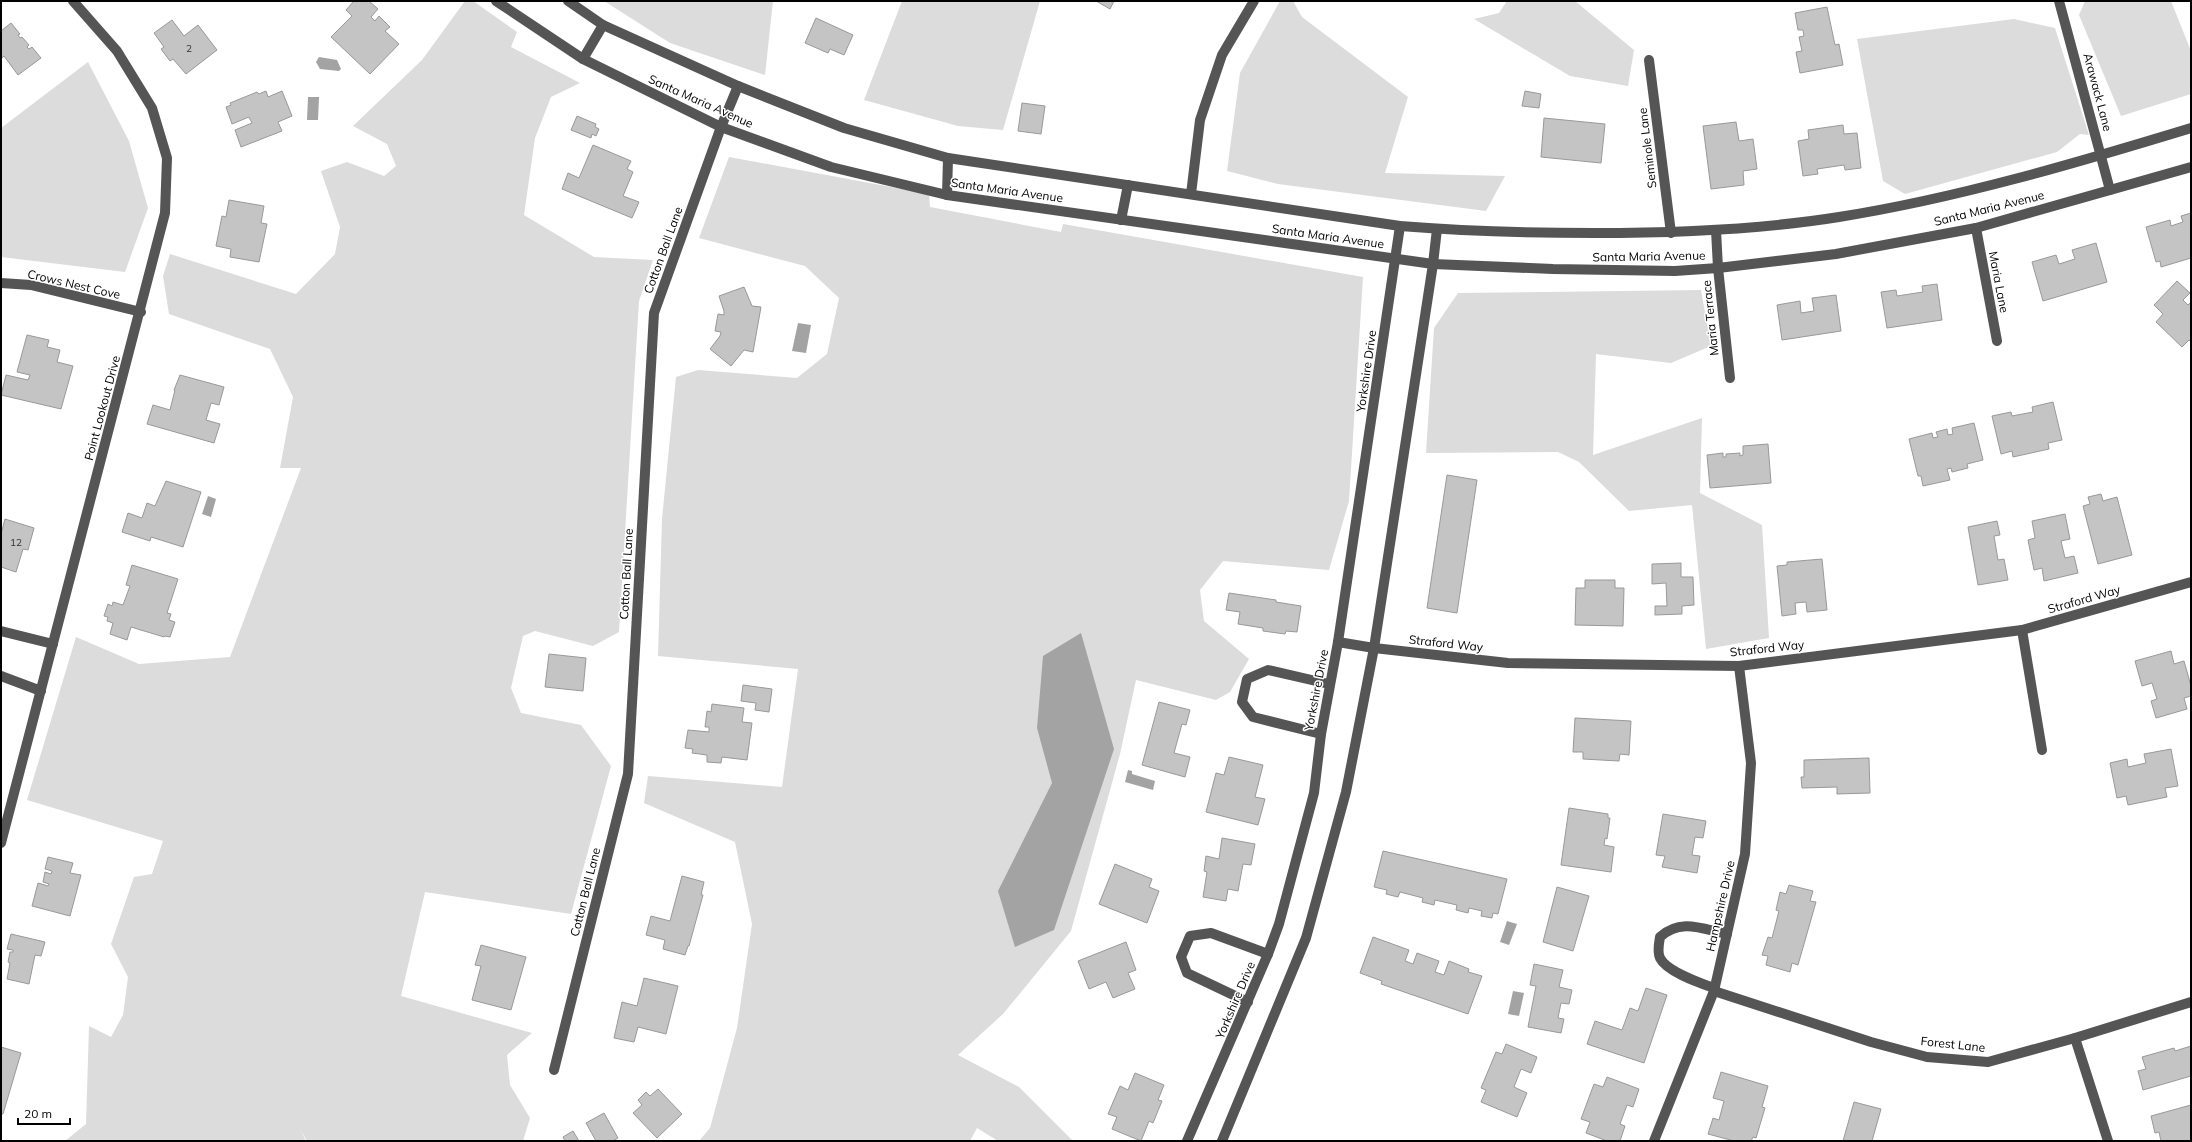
<svg xmlns="http://www.w3.org/2000/svg" width="2192" height="1142" font-family="Mulish,sans-serif">
	<style>
		.green { fill: #dcdcdc }
		.water { fill: #a3a3a3 }
		.building { fill: #c4c4c4; stroke: #999 }
		.lines { fill: none; stroke-linecap: round; stroke-linejoin: round }
		.minor { stroke: #555; stroke-width: 10 }
		.labels { text-anchor: middle; dominant-baseline: central; stroke-width: 3; stroke-linejoin: round; paint-order: stroke }
		.number-label { font-size: 10px; fill: #313131 }
		.street-label { font-size: 12px; fill: #000; stroke: #fff }
	</style>
	<rect width="100%" height="100%" fill="#fff"/>
	<g class="green">
		<polygon points="465,1 473,1 517,32 511,47 580,83 551,97 535,138 524,215 594,257 653,260 639,301 619,632 593,646 535,631 523,636 511,688 521,713 581,725 611,766 571,914 425,892 401,996 532,1033 507,1055 510,1085 530,1118 523,1141 307,1141 300,1129 306,1141 65,1141 86,1124 89,1026 111,1037 123,1015 128,977 111,944 134,877 152,874 163,841 27,800 76,637 139,664 230,657 301,468 280,468 293,397 270,349 169,314 163,276 170,254 296,294 335,254 340,227 321,171 347,162 384,176 396,166 387,144 353,126 422,60"/>
		<polygon points="604,1 773,1 765,75 670,43"/>
		<polygon points="902,1 1040,1 1003,130 958,126 864,100"/>
		<polygon points="1280,1 1293,1 1302,17 1408,97 1385,173 1505,176 1486,211 1278,184 1227,171 1240,73"/>
		<polygon points="1507,1 1575,1 1634,50 1628,86 1570,76 1474,19 1499,13"/>
		<polygon points="2085,1 2171,1 2191,51 2191,94 2121,116 2079,15"/>
		<polygon points="2014,19 2055,28 2089,135 2080,134 2057,152 1905,194 1883,181 1857,39"/>
		<polygon points="88,62 129,141 148,208 125,272 1,257 1,128"/>
		<polygon points="729,157 929,194 930,207 1061,232 1063,224 1363,277 1349,501 1329,570 1223,561 1200,590 1204,621 1249,659 1230,692 1216,700 1136,680 1120,754 1071,931 1003,1014 958,1055 1019,1087 1073,1141 998,1141 977,1128 970,1141 699,1141 710,1128 737,1028 752,924 735,842 644,803 648,776 782,787 798,669 658,656 662,519 676,377 698,370 797,378 827,354 839,298 805,266 699,238"/>
		<polygon points="1701,290 1711,346 1671,363 1596,354 1593,455 1702,418 1700,493 1762,525 1769,638 1706,649 1692,505 1629,511 1579,462 1558,452 1426,453 1434,328 1458,293"/>
	</g>
	<g class="water">
		<polygon points="319,57 337,60 341,69 339,71 320,69 316,62"/>
		<polygon points="308,97 319,97 318,120 307,120"/>
		<polygon points="798,323 811,325 806,353 792,351"/>
		<polygon points="208,496 216,499 211,517 202,514"/>
		<polygon points="1081,633 1114,749 1054,930 1015,947 998,891 1052,783 1037,728 1043,656"/>
		<polygon points="1128,770 1132,771 1132,774 1155,781 1153,790 1125,782"/>
		<polygon points="1507,921 1517,924 1509,945 1500,942"/>
		<polygon points="1513,991 1524,993 1519,1016 1508,1014"/>
	</g>
	<g class="building">
		<polygon points="354,1 369,1 378,9 371,17 375,21 379,16 390,27 385,31 399,44 370,74 331,37 352,16 346,10"/>
		<polygon points="1096,1 1114,1 1110,9"/>
		<polygon points="1827,7 1835,45 1839,44 1843,65 1800,73 1796,52 1802,51 1799,37 1804,36 1803,30 1798,30 1795,13"/>
		<polygon points="816,18 853,35 844,55 830,49 828,53 805,43"/>
		<polygon points="172,20 184,36 198,25 217,50 186,74 173,59 170,61 161,49 164,47 154,33"/>
		<polygon points="11,23 20,34 18,35 20,38 22,37 29,45 27,47 29,49 32,47 41,58 18,75 4,56 1,59 1,31"/>
		<polygon points="266,91 268,97 282,91 292,116 278,122 282,131 241,147 235,130 252,123 249,117 232,124 226,107 231,105 230,103 257,92 259,94"/>
		<polygon points="1525,91 1541,94 1539,108 1522,106"/>
		<polygon points="1022,103 1045,106 1041,134 1018,131"/>
		<polygon points="577,116 596,124 595,127 599,129 596,136 592,134 591,138 571,130"/>
		<polygon points="1544,118 1605,124 1601,163 1541,157"/>
		<polygon points="1736,122 1739,141 1753,139 1757,169 1743,171 1744,185 1711,189 1703,126"/>
		<polygon points="1843,125 1844,134 1857,133 1861,168 1845,170 1844,165 1817,169 1818,174 1803,176 1798,141 1809,139 1808,130"/>
		<polygon points="593,145 631,161 627,169 633,172 623,196 639,202 632,218 562,189 568,173 579,178"/>
		<polygon points="229,200 264,206 261,223 267,224 259,262 230,257 231,249 216,246 222,216 226,217"/>
		<polygon points="2191,213 2191,258 2161,267 2160,261 2156,262 2146,227 2170,220 2171,226 2183,222 2181,216"/>
		<polygon points="2096,243 2107,282 2043,301 2032,262 2056,255 2059,264 2075,259 2072,250"/>
		<polygon points="2177,281 2190,293 2183,300 2188,305 2191,302 2191,342 2189,340 2182,347 2156,322 2163,314 2154,305"/>
		<polygon points="1937,284 1942,320 1887,328 1881,292 1896,290 1897,296 1923,292 1922,286"/>
		<polygon points="744,287 752,306 761,307 753,352 744,350 731,366 710,349 720,336 721,332 715,331 718,314 724,315 724,311 719,296"/>
		<polygon points="1836,295 1841,331 1782,340 1777,305 1800,301 1801,313 1814,311 1812,298"/>
		<polygon points="27,335 49,340 47,347 60,350 57,362 73,366 61,409 1,395 6,375 28,380 30,375 17,372"/>
		<polygon points="180,375 224,387 219,405 211,403 206,420 220,424 214,443 147,424 153,405 170,410 175,390 174,390"/>
		<polygon points="2053,402 2062,440 2048,443 2049,449 2013,457 2012,451 2001,454 1992,416 2011,412 2012,416 2033,412 2032,407"/>
		<polygon points="1974,423 1983,460 1967,464 1968,468 1952,472 1951,468 1947,469 1950,480 1923,486 1921,476 1918,476 1909,439 1932,433 1933,438 1938,437 1936,432 1947,429 1948,435 1953,434 1952,428"/>
		<polygon points="1768,444 1771,483 1710,488 1707,455 1723,453 1723,457 1726,457 1726,454 1740,453 1740,456 1743,455 1743,446"/>
		<polygon points="1447,475 1477,480 1457,613 1427,608"/>
		<polygon points="166,481 201,492 183,547 151,537 150,541 122,532 128,513 142,518 147,503 155,506"/>
		<polygon points="2101,494 2103,501 2117,497 2132,555 2098,564 2083,506 2090,504 2088,497"/>
		<polygon points="2065,514 2070,539 2061,541 2065,558 2074,556 2078,573 2044,581 2042,568 2034,570 2028,540 2035,538 2032,521"/>
		<polygon points="5,519 34,528 28,550 23,549 16,572 1,567 1,534"/>
		<polygon points="1997,521 2000,535 1994,536 1998,560 2004,559 2008,580 1978,585 1968,527"/>
		<polygon points="1822,559 1827,610 1807,612 1806,602 1795,603 1796,614 1782,616 1777,566 1787,565 1787,562"/>
		<polygon points="1681,563 1681,577 1693,577 1694,605 1682,606 1682,614 1655,615 1655,606 1667,606 1666,583 1652,584 1652,564"/>
		<polygon points="132,565 178,579 167,613 171,614 169,620 175,622 170,637 165,636 164,637 131,627 127,640 110,634 113,623 107,621 108,617 104,616 108,604 112,606 113,602 123,605 130,586 126,585"/>
		<polygon points="1585,580 1615,580 1615,588 1624,588 1623,626 1575,625 1576,588 1585,588"/>
		<polygon points="1229,593 1276,600 1276,602 1301,606 1297,632 1286,631 1285,634 1263,631 1263,628 1238,624 1240,612 1226,610"/>
		<polygon points="2171,651 2174,664 2184,661 2191,686 2191,696 2184,698 2187,709 2156,718 2151,701 2157,699 2152,683 2142,686 2135,661"/>
		<polygon points="549,654 586,658 583,691 545,687"/>
		<polygon points="743,685 772,689 769,712 755,710 756,703 741,701"/>
		<polygon points="1159,702 1190,710 1186,725 1182,724 1174,753 1190,757 1185,777 1142,765"/>
		<polygon points="712,704 744,708 742,722 752,723 747,760 722,757 721,763 707,762 707,755 692,753 693,749 685,748 688,730 709,732 709,727 705,727 707,711 711,712"/>
		<polygon points="1575,718 1631,721 1629,755 1620,754 1619,761 1583,759 1583,752 1573,752"/>
		<polygon points="2171,749 2178,786 2165,788 2167,797 2128,805 2126,796 2117,798 2110,763 2127,759 2128,767 2146,763 2144,754"/>
		<polygon points="1229,757 1263,765 1255,797 1265,799 1258,825 1206,812 1216,773 1224,775"/>
		<polygon points="1869,758 1870,793 1837,794 1837,787 1802,788 1801,777 1804,777 1804,760"/>
		<polygon points="1569,808 1608,814 1608,818 1610,818 1607,839 1605,838 1604,845 1614,847 1611,872 1561,865"/>
		<polygon points="1663,814 1706,821 1703,838 1695,837 1692,855 1700,856 1697,873 1662,867 1665,856 1656,855"/>
		<polygon points="1222,838 1255,844 1251,865 1243,864 1238,891 1228,889 1226,901 1203,897 1207,872 1204,871 1206,856 1219,859"/>
		<polygon points="1383,851 1507,879 1498,914 1493,913 1492,918 1481,916 1482,911 1469,908 1468,913 1456,910 1457,905 1435,900 1434,905 1422,902 1423,898 1400,892 1398,897 1386,894 1387,890 1374,887"/>
		<polygon points="48,857 73,863 70,873 81,875 70,916 32,906 38,883 48,886 49,884 43,882 45,872 51,874 52,871 45,869"/>
		<polygon points="1115,864 1152,879 1149,887 1159,891 1147,923 1099,904"/>
		<polygon points="682,876 704,882 701,895 703,895 689,946 688,946 685,955 663,949 665,940 646,935 651,916 670,921"/>
		<polygon points="1789,885 1813,891 1810,901 1816,902 1798,965 1792,963 1790,972 1766,965 1768,956 1762,955 1768,937 1772,938 1779,911 1776,910 1780,892 1786,894"/>
		<polygon points="1557,887 1589,896 1573,951 1543,942"/>
		<polygon points="11,934 45,942 41,956 35,955 29,984 7,979 10,963 8,962 10,952 13,952 13,950 7,949"/>
		<polygon points="1373,937 1409,950 1405,961 1413,964 1417,953 1439,961 1435,972 1444,975 1449,961 1469,969 1468,972 1482,976 1468,1014 1381,984 1382,981 1360,973"/>
		<polygon points="1126,942 1136,970 1128,973 1135,989 1113,998 1106,982 1089,989 1078,961"/>
		<polygon points="481,945 526,957 511,1010 472,1000 481,966 475,965"/>
		<polygon points="1534,964 1563,970 1559,987 1572,990 1569,1004 1561,1003 1558,1018 1564,1019 1561,1033 1528,1027 1536,986 1530,985"/>
		<polygon points="644,978 678,986 666,1034 638,1027 634,1042 614,1038 622,1002 637,1006"/>
		<polygon points="1646,988 1667,995 1644,1063 1587,1044 1595,1021 1622,1030 1630,1008 1638,1011"/>
		<polygon points="1506,1044 1537,1057 1531,1073 1521,1069 1514,1087 1527,1093 1517,1117 1481,1102 1486,1090 1481,1088 1496,1052 1502,1054"/>
		<polygon points="2191,1046 2191,1076 2143,1090 2138,1071 2146,1069 2142,1057 2174,1048 2175,1051"/>
		<polygon points="1,1047 21,1053 3,1114 1,1114"/>
		<polygon points="1721,1072 1768,1086 1762,1107 1765,1108 1756,1138 1753,1137 1751,1141 1734,1141 1708,1134 1713,1118 1719,1120 1724,1101 1713,1098"/>
		<polygon points="1135,1073 1164,1085 1158,1100 1162,1101 1153,1123 1149,1121 1141,1141 1112,1129 1117,1117 1108,1114 1120,1086 1128,1090"/>
		<polygon points="1607,1077 1639,1089 1633,1107 1627,1105 1620,1124 1625,1126 1620,1141 1607,1141 1586,1133 1590,1122 1581,1119 1594,1084 1603,1087"/>
		<polygon points="658,1089 682,1114 657,1138 633,1113 642,1105 638,1100 646,1092 650,1096"/>
		<polygon points="1854,1102 1881,1109 1872,1141 1843,1141"/>
		<polygon points="2191,1105 2191,1141 2161,1141 2159,1132 2155,1133 2151,1116"/>
		<polygon points="604,1113 618,1138 613,1141 596,1141 586,1123"/>
		<polygon points="573,1131 579,1141 565,1141 563,1137"/>
	</g>
	<g class="lines">
		<g class="minor">
			<polyline points="496,1 583,59 721,127 831,167 947,195 1433,264 1553,269 1675,271 1718,268 1836,254 1976,228 2191,167"/>
			<path d="M568,1l35,24 135,61 106,42 104,30 452,68c64,5 129,7 194,7 82,0 164,-3 245,-16 119,-19 237,-54 352,-89"/>
			<polyline points="2059,1 2110,190"/>
			<polyline points="583,59 603,25"/>
			<polyline points="1649,60 1671,233"/>
			<polyline points="1191,194 1200,120 1222,55 1254,1"/>
			<polyline points="947,195 948,158"/>
			<polyline points="1121,220 1128,185"/>
			<polyline points="1976,228 1997,341"/>
			<polyline points="1716,230 1718,268 1730,378"/>
			<polyline points="1,283 31,285 141,312"/>
			<polyline points="2022,630 2042,750"/>
			<polyline points="1,631 53,644"/>
			<polyline points="1338,642 1374,648 1508,663 1739,666 2022,630 2191,582"/>
			<polyline points="1,676 41,691"/>
			<polyline points="1321,734 1253,717 1242,702 1247,679 1268,670 1329,684"/>
			<polyline points="1,843 165,213 167,158 152,108 117,51 73,1"/>
			<path d="M1714,988c-14,-5 -47,-16 -54,-30 -3,-6 -1,-15 0,-21 21,-19 42,-8 67,-3"/>
			<polyline points="1714,991 1871,1042 1927,1057 1988,1062 2075,1038 2191,1002"/>
			<polyline points="1248,1002 1187,973 1181,957 1190,936 1211,933 1268,954"/>
			<polyline points="2075,1038 2108,1141"/>
			<polyline points="554,1070 628,774 654,313 721,127 738,86"/>
			<polyline points="1187,1141 1268,954 1279,924 1314,793 1321,734 1338,642 1400,226"/>
			<polyline points="1222,1141 1306,938 1346,792 1374,648 1433,264 1437,229"/>
			<polyline points="1654,1141 1714,991 1745,854 1751,763 1739,666"/>
		</g>
	</g>
	<g class="labels">
		<g class="number-label">
			<text x="189" y="48">2</text>
			<text x="16" y="542">12</text>
		</g>
		<g class="street-label">
			<text transform="translate(2098 92) rotate(75)">Arawack Lane</text>
			<text transform="translate(701 101) rotate(24)">Santa Maria Avenue</text>
			<text transform="translate(1647 148) rotate(-97)">Seminole Lane</text>
			<text transform="translate(1007 190) rotate(8)">Santa Maria Avenue</text>
			<text transform="translate(1989 208) rotate(-14)">Santa Maria Avenue</text>
			<text transform="translate(1328 236) rotate(8)">Santa Maria Avenue</text>
			<text transform="translate(663 250) rotate(-70)">Cotton Ball Lane</text>
			<text transform="translate(1649 256) rotate(-1)">Santa Maria Avenue</text>
			<text transform="translate(1999 282) rotate(79)">Maria Lane</text>
			<text transform="translate(74 284) rotate(13)">Crows Nest Cove</text>
			<text transform="translate(1710 318) rotate(-96)">Maria Terrace</text>
			<text transform="translate(1366 371) rotate(-82)">Yorkshire Drive</text>
			<text transform="translate(102 408) rotate(-75)">Point Lookout Drive</text>
			<text transform="translate(626 574) rotate(-87)">Cotton Ball Lane</text>
			<text transform="translate(2084 599) rotate(-16)">Straford Way</text>
			<text transform="translate(1446 643) rotate(6)">Straford Way</text>
			<text transform="translate(1767 648) rotate(-6)">Straford Way</text>
			<text transform="translate(1316 690) rotate(-79)">Yorkshire Drive</text>
			<text transform="translate(585 892) rotate(-76)">Cotton Ball Lane</text>
			<text transform="translate(1720 906) rotate(-77)">Hampshire Drive</text>
			<text transform="translate(1235 1000) rotate(-67)">Yorkshire Drive</text>
			<text transform="translate(1953 1044) rotate(6)">Forest Lane</text>
		</g>
	</g>
	<rect width="2192" height="1142" fill="none" stroke="#000000" stroke-width="4"/>
	<path d="M18 1118v6h52v-6" fill="none" stroke="#000000" stroke-width="2"/>
	<text x="24" y="1118" font-size="12" fill="#000000" stroke="#ffffff" stroke-width="3" paint-order="stroke">20 m</text>
</svg>
